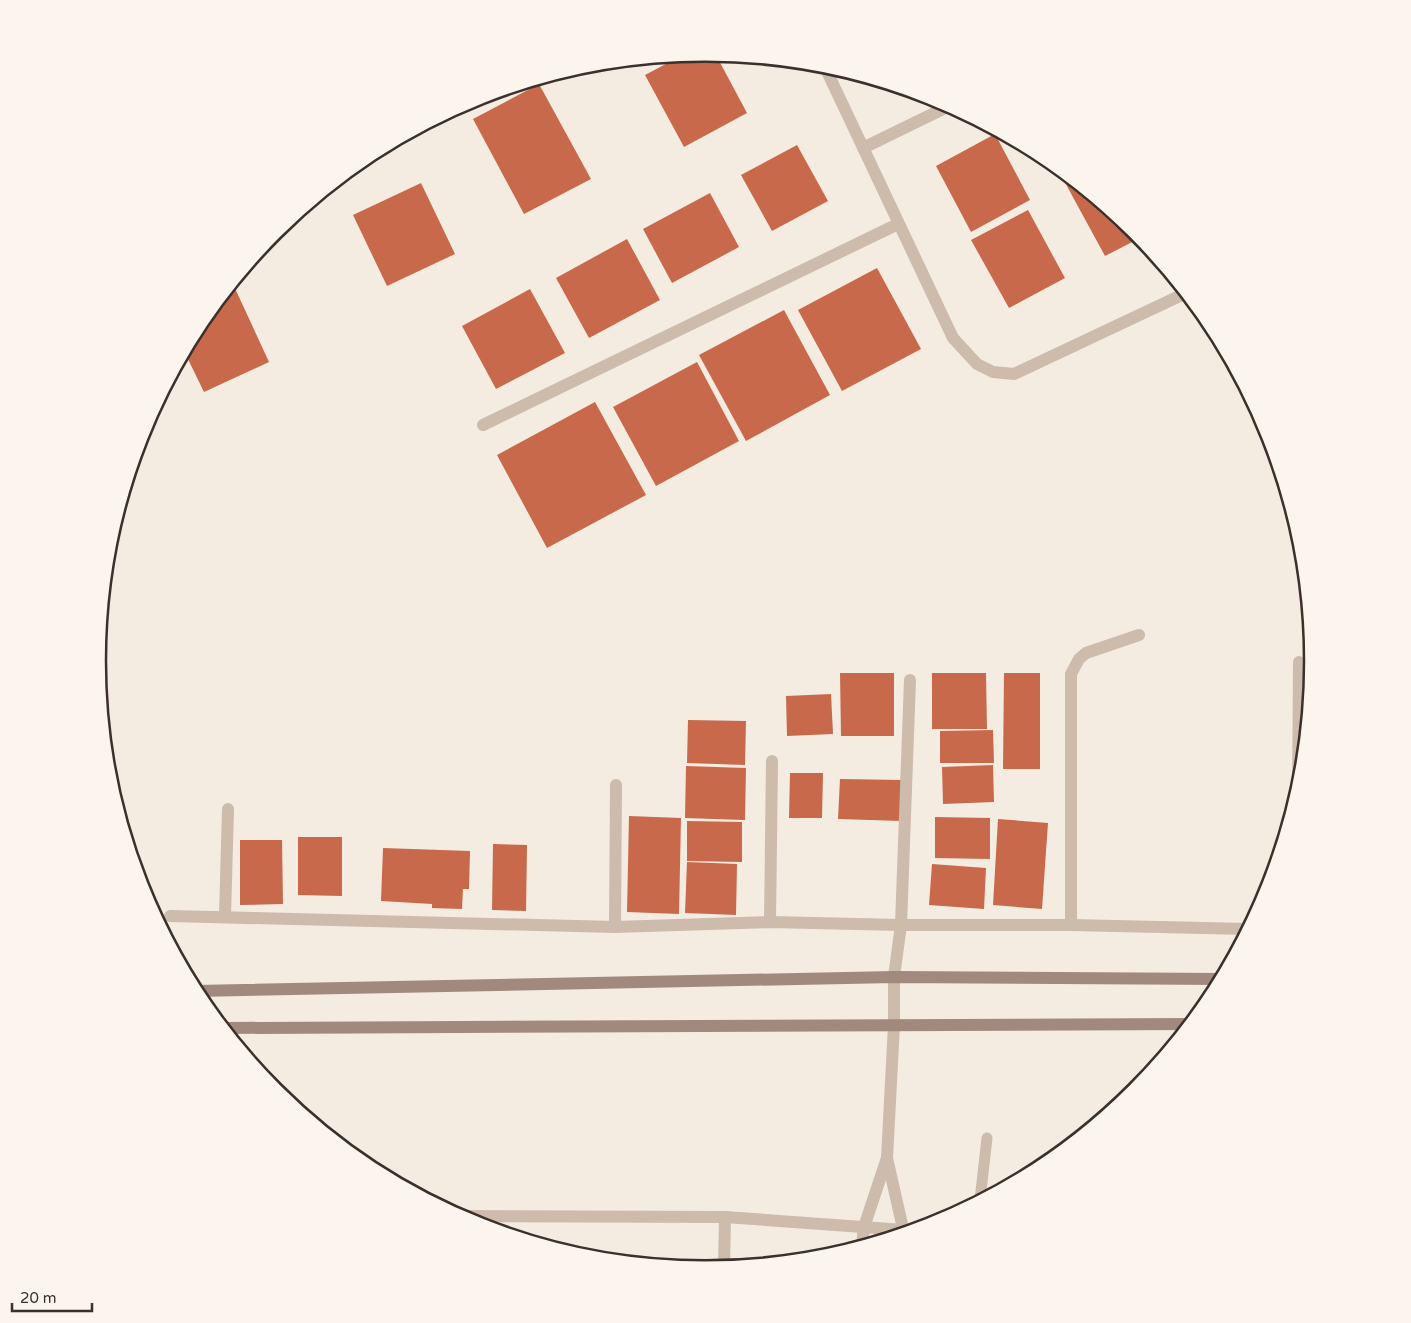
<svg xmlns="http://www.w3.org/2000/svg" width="1411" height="1323" font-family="'Varela Round',sans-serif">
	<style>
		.building { fill: #c8694b }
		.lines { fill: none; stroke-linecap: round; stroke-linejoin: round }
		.service { stroke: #cdbbac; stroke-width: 11 }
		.minor { stroke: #cdbbac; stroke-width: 12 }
		.secondary { stroke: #a18a7d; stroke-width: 12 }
		.rim { fill: none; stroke: #3b302b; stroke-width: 2.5 }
	</style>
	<rect width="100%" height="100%" fill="#f4ebe1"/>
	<g class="building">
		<polygon points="706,54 716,55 747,113 684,147 645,75 681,56"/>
		<polygon points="539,84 591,179 524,214 473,119"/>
		<polygon points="995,134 1030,200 971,232 936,166"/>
		<polygon points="797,145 828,201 772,231 741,175"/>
		<polygon points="1066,175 1135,232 1140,238 1105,256 1062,177"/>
		<polygon points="421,183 455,254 387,286 353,215"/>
		<polygon points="710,193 739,247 672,283 643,229"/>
		<polygon points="1028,210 1065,278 1009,308 971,240"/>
		<polygon points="627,239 660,300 589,338 556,278"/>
		<polygon points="877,268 921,349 842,391 798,310"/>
		<polygon points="233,284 269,362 204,392 185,353 200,324"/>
		<polygon points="530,289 565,353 496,389 462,326"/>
		<polygon points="784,310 830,395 746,441 699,355"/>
		<polygon points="697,362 739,441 656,486 613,407"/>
		<polygon points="595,402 646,495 547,548 497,455"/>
		<polygon points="840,673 894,673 894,736 841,736"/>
		<polygon points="932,673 986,673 987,729 932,729"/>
		<polygon points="1004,673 1040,673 1040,769 1003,769"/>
		<polygon points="831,694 833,734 787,736 786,696"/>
		<polygon points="688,720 746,721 745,765 687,763"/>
		<polygon points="993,730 994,763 940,763 940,731"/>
		<polygon points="993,765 994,802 943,804 942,767"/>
		<polygon points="686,766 746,768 745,820 685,818"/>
		<polygon points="790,773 823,773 822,818 789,818"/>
		<polygon points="840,779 902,780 902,821 838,819"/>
		<polygon points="629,816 681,818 679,914 627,912"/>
		<polygon points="935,817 990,818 990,859 935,858"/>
		<polygon points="998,819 1048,823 1042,909 993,905"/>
		<polygon points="687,821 742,822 742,862 687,861"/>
		<polygon points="298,837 342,837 342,896 298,895"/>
		<polygon points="240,840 282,840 283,904 240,905"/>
		<polygon points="493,844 527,845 526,911 492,910"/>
		<polygon points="383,848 470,851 469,889 463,889 462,909 432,908 432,904 381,901"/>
		<polygon points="687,862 737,864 736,915 685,913"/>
		<polygon points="932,864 986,868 984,909 929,905"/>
	</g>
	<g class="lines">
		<polyline class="service" points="980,1200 987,1138"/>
		<g class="minor">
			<polyline points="824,65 953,338 977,364 993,372 1014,374 1186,293"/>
			<polyline points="863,148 949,106"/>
			<polyline points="483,425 898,224"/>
			<polyline points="1298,793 1299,662"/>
			<polyline points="170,916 615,927 770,922 901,925 1071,925 1248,929"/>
			<polyline points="225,916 228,809"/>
			<polyline points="770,922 772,761"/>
			<polyline points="1071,925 1071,674 1079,659 1086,653 1139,635"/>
			<polyline points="615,927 616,785"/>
			<polyline points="460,1216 725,1217 904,1230"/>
			<polyline points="904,1233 887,1158 894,1025 894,977 901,925 910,680"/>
			<polyline points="862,1246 864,1227 887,1158"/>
			<polyline points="724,1267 725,1217"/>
		</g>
		<g class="secondary">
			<polyline points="196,991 894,977 1222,979"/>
			<polyline points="224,1028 1190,1024"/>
		</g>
	</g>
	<path d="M0 0H1411V1323H0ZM106 661a599 599 0 1 1 1198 0a599 599 0 1 1-1198 0Z" fill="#fbf5ee" fill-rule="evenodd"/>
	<path class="rim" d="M106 661a599 599 0 1 1 1198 0a599 599 0 1 1-1198 0Z"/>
	<path d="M12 1303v8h80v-8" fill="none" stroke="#3b302b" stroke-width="2.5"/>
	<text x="20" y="1303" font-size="15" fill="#3b302b" stroke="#fbf5ee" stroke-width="4" paint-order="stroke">20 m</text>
</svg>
